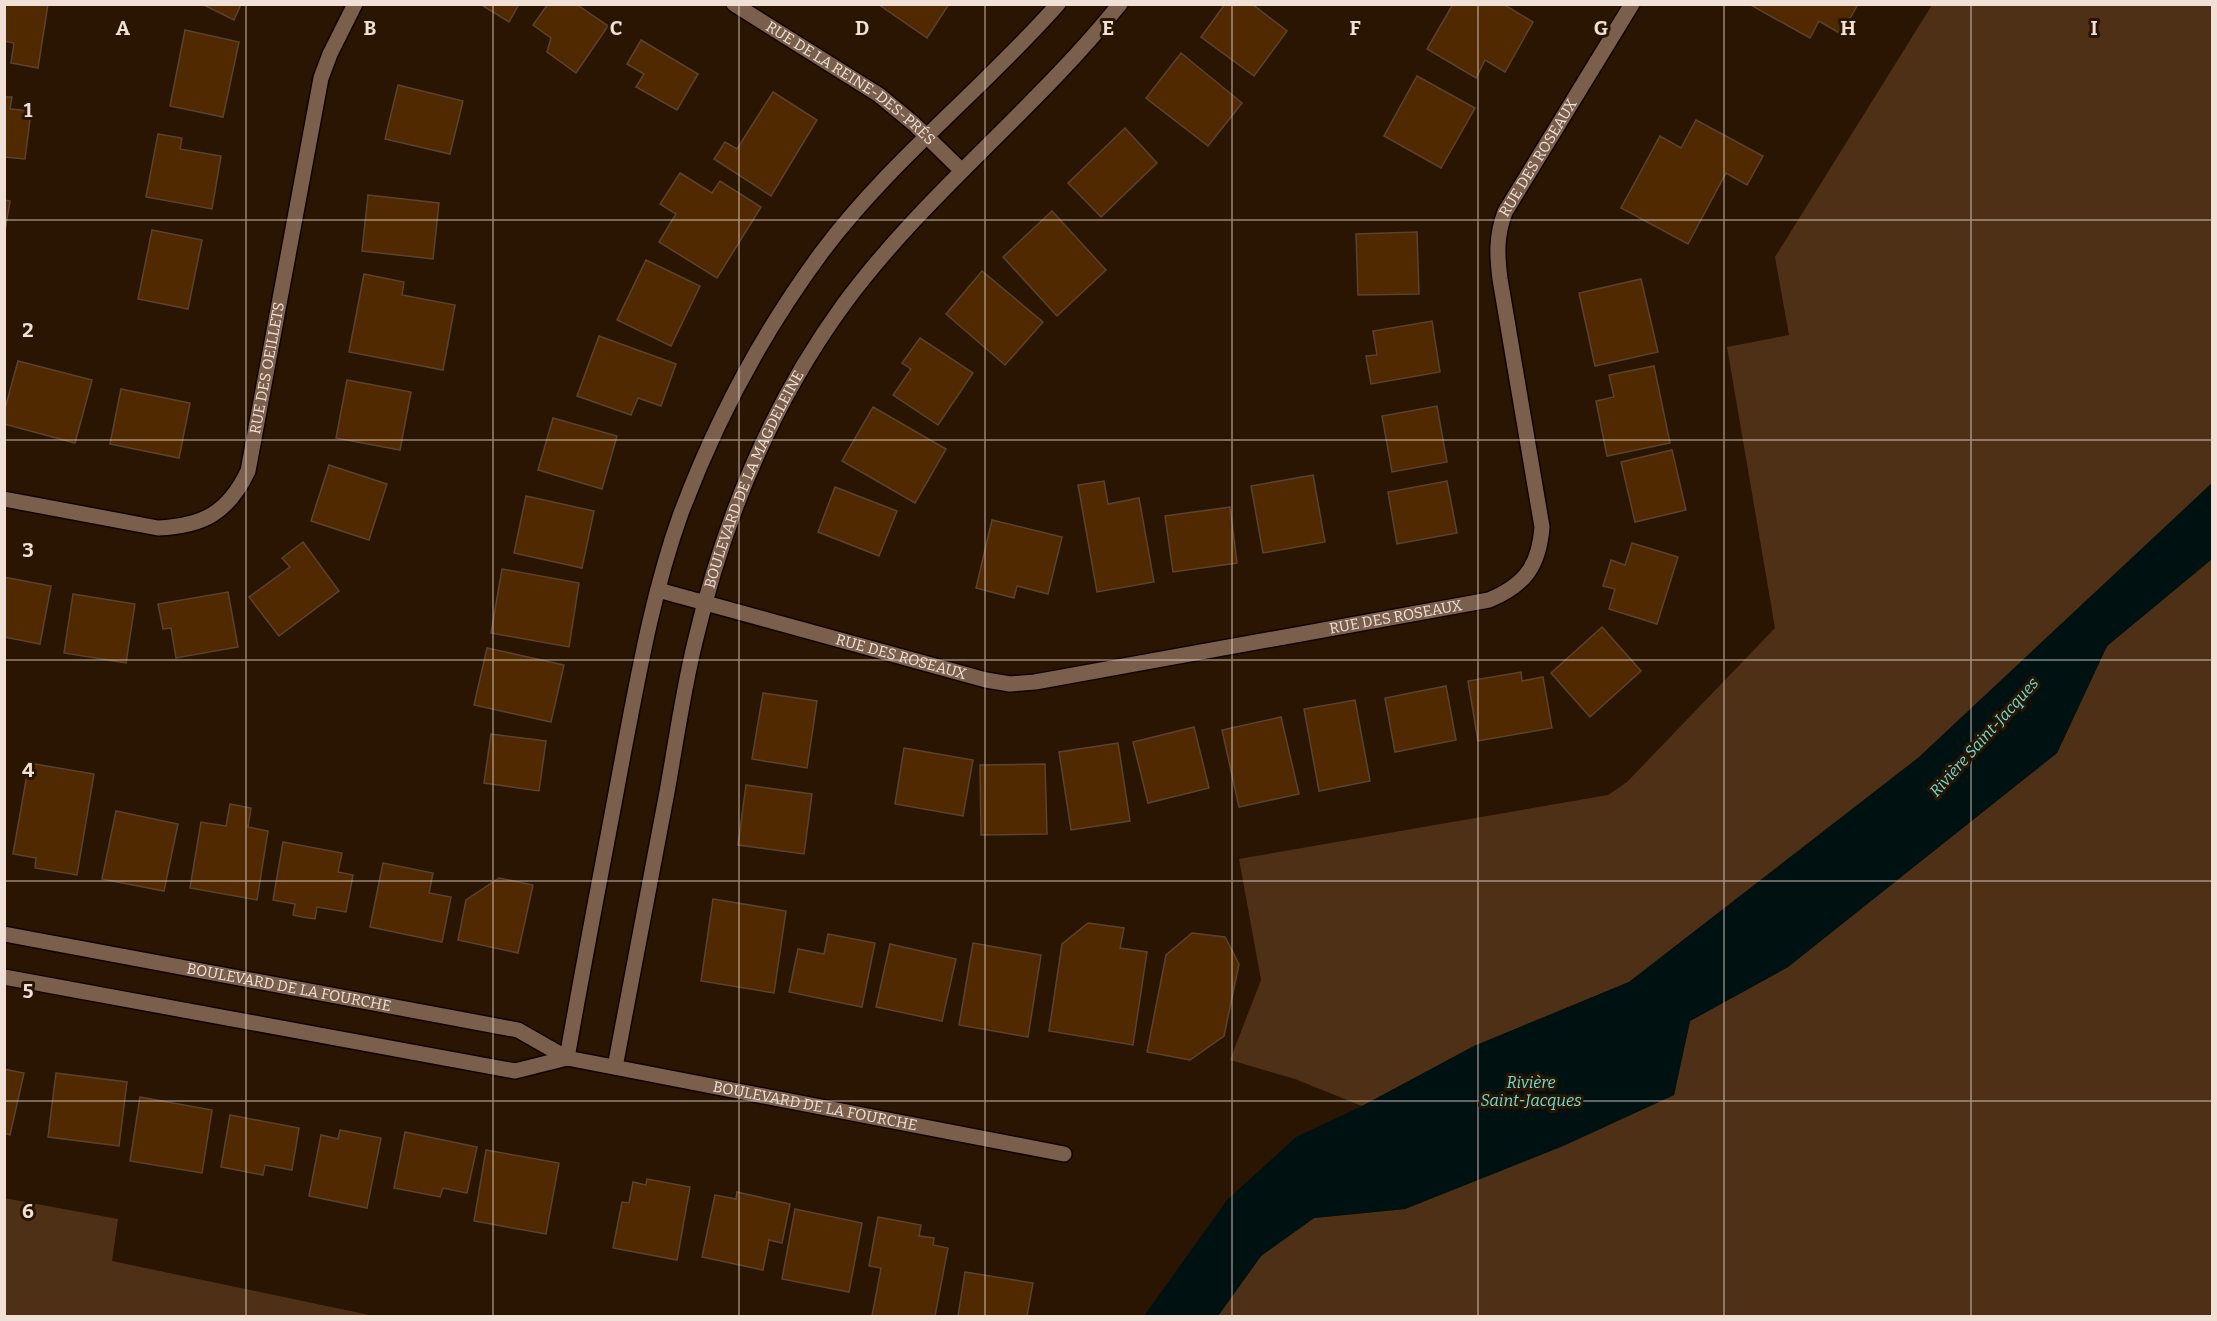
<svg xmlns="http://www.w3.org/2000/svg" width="2217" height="1321" font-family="Bitter,serif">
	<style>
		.green { fill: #4e3016 }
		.water { fill: #011 }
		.building { fill: #502900; stroke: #5b422f; stroke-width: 1.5 }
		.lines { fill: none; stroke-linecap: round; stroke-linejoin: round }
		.street-casing { stroke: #120200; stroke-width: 18 }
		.street { stroke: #7a604c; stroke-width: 15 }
		.grid { fill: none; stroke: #f0e0d5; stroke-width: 1.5; stroke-opacity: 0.55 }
		.labels { text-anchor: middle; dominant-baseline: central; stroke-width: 6; stroke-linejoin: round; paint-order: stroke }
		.street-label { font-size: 15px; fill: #f0e0d5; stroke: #2a1503 }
		.water-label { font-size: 16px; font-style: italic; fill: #69dfdb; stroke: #2a1503 }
		.grid-label { font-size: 20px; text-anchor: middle; font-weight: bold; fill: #f0e0d5; stroke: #2a1503; stroke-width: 6; stroke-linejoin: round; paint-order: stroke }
	</style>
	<rect width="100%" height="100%" fill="#2a1503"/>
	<g class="green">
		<polygon points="1932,5 2212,5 2212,483 1918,758 1629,982 1474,1046 1362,1106 1295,1079 1230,1060 1261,980 1239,859 1608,795 1627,782 1775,628 1727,347 1789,335 1775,257"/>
		<polygon points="2212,559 2212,1316 1218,1316 1261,1256 1314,1218 1405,1209 1563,1146 1674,1095 1690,1021 1788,967 2057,753 2107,646"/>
		<polygon points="4,1198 118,1219 112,1261 374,1316 5,1316"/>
	</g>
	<polygon class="water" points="2212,483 2212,559 2107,646 2057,753 1788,967 1690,1021 1674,1095 1563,1146 1405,1209 1314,1218 1261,1256 1218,1316 1144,1316 1227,1200 1296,1137 1362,1106 1474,1046 1629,982 1918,758"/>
	<g class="building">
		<polygon points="4,4 48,4 38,68 11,63 14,43 4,41"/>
		<polygon points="202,4 241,4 234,20"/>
		<polygon points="480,4 519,4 509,22"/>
		<polygon points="548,4 576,4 608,26 576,73 547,52 551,38 533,25"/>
		<polygon points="878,4 949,4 927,38"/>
		<polygon points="1225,4 1252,4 1287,31 1254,76 1201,37"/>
		<polygon points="1453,4 1503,4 1533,22 1505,72 1485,60 1476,78 1427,49"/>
		<polygon points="1749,4 1855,4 1857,6 1841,34 1819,21 1810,38"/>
		<polygon points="185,30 239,42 223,117 170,106"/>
		<polygon points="641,40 698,74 677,110 636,87 644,74 627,64"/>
		<polygon points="1181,53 1242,103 1208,146 1146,98"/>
		<polygon points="1417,76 1475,108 1441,168 1384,136"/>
		<polygon points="398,85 463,101 450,154 385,139"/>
		<polygon points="773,92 817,120 771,196 714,159 725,142 737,149"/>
		<polygon points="4,97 12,97 10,109 31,111 25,159 4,157"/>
		<polygon points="1696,120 1763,156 1747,185 1726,173 1688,244 1621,208 1660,136 1681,148"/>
		<polygon points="1125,128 1157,163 1101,217 1068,183"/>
		<polygon points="158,134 182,138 180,149 221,156 212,209 146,197"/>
		<polygon points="680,173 712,193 720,181 761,207 717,278 659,242 676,214 660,204"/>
		<polygon points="368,195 439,203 433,259 362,251"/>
		<polygon points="4,200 10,201 4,237"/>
		<polygon points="1052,211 1106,270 1057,316 1003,257"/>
		<polygon points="152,230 202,240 188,309 138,299"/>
		<polygon points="1417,232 1419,294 1358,295 1356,234"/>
		<polygon points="646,260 700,286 671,346 617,320"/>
		<polygon points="982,271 1043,322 1005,365 946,314"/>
		<polygon points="364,274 404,282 402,295 455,305 443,370 349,352"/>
		<polygon points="1641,279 1658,352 1595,366 1579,293"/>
		<polygon points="1432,321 1440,372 1371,384 1366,356 1377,355 1373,331"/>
		<polygon points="599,336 676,364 661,406 638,398 631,415 577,396"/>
		<polygon points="920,338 973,373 938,425 893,395 911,369 902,363"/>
		<polygon points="18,361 92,380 75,443 4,424 4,412"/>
		<polygon points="1654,366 1670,443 1607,456 1596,401 1614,397 1609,375"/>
		<polygon points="347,380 411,392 400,450 336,438"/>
		<polygon points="121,389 190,403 179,458 110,444"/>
		<polygon points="1437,406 1447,462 1392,472 1382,416"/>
		<polygon points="873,407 946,449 915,503 842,461"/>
		<polygon points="553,418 617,436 602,489 538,470"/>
		<polygon points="1672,450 1686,510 1635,522 1621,462"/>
		<polygon points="329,465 387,484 369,540 311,521"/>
		<polygon points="1313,475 1325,542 1263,553 1251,486"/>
		<polygon points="1104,481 1108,504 1139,498 1154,582 1097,592 1078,485"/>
		<polygon points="1447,481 1457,533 1397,544 1388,492"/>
		<polygon points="835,487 897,511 879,556 818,532"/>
		<polygon points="526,496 594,511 582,568 514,553"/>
		<polygon points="1230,507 1237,563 1173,572 1165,516"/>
		<polygon points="992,520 1062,537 1048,594 1017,586 1014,598 976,588"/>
		<polygon points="303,542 339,591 279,636 249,597 290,567 282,558"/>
		<polygon points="1632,543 1678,557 1657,624 1609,609 1615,589 1603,586 1611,560 1625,565"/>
		<polygon points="502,569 579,583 569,647 491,633"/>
		<polygon points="4,577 51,586 40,644 4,637"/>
		<polygon points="228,592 238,647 176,658 171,628 163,629 158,604"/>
		<polygon points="73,594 135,604 126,663 64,653"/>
		<polygon points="1602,627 1641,671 1590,717 1551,673"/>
		<polygon points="487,648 564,665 551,722 474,705"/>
		<polygon points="1521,672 1522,681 1543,677 1552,728 1478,741 1468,681"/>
		<polygon points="1446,686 1456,740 1395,752 1385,698"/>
		<polygon points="763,693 817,701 807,768 752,759"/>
		<polygon points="1355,700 1370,781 1319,791 1304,709"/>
		<polygon points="1281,717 1299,794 1239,807 1222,730"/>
		<polygon points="1194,727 1209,788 1148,803 1133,742"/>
		<polygon points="491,734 546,741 539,791 484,783"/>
		<polygon points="1118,743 1130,821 1071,830 1059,752"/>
		<polygon points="904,748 973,760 963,816 895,804"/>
		<polygon points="29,763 94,774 77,875 35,868 36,858 13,854"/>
		<polygon points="1045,764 1047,834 981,835 980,765"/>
		<polygon points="746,785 812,794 804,854 738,845"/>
		<polygon points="230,804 251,808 248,827 268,831 257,900 190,888 201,822 226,826"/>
		<polygon points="116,811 178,824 164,891 102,879"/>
		<polygon points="283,842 342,853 338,872 353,875 346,912 317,907 315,919 302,917 293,915 295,904 273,900"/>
		<polygon points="383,863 433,873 429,893 451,897 442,942 370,927"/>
		<polygon points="499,878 533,885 518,953 458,940 466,900"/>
		<polygon points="713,899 786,911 774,993 701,981"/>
		<polygon points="1088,923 1124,928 1120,948 1147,952 1133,1045 1049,1031 1062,944"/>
		<polygon points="1192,933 1225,937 1239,964 1224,1036 1190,1060 1147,1052 1166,955"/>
		<polygon points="828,934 875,943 862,1007 789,992 798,949 824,954"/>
		<polygon points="973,943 1041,955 1028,1037 959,1025"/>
		<polygon points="890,944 956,959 942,1021 876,1007"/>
		<polygon points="4,1069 24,1073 10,1135 4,1133"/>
		<polygon points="56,1073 127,1082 119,1146 48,1137"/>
		<polygon points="140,1097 212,1110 202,1173 130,1161"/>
		<polygon points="230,1115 299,1128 292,1170 265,1165 263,1175 221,1167"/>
		<polygon points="340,1130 381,1138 367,1208 309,1196 321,1135 338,1139"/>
		<polygon points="405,1132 477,1147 467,1193 443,1188 440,1197 394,1188"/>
		<polygon points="486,1150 559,1163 546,1234 474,1221"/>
		<polygon points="647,1179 690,1187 677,1260 613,1248 622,1202 629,1203 633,1182 646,1185"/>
		<polygon points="737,1192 790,1204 782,1243 769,1240 763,1270 702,1257 715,1195 736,1199"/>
		<polygon points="795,1209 862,1223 849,1292 782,1279"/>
		<polygon points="878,1217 921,1225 919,1236 934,1238 933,1245 948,1248 935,1316 872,1316 881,1268 869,1266"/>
		<polygon points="965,1272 1033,1283 1027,1316 958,1316"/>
	</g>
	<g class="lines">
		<g class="street-casing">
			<g id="street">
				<path id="s1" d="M734,4l145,91 35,29 47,46"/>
				<path id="s2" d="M4,499l154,29c45,-2 70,-15 90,-57l73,-393 9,-24 25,-50"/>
				<path id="s3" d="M658,590l328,90 24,4 25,-2 454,-82c36,-15 50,-34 53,-73l-42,-248c-3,-24 -4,-43 5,-67l127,-208"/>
				<path id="s4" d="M4,934l514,96 49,28 497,96"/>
				<polyline points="4,977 515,1071 567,1058"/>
				<path d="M567,1058c18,-103 38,-205 57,-308 15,-78 29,-158 56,-234 35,-94 82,-183 142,-264 69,-92 160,-162 236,-248"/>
				<path id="s5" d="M615,1067c17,-91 34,-183 52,-275 9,-50 16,-101 28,-150 28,-119 76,-238 149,-338 81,-110 190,-193 276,-300"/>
			</g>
		</g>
		<use href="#street" class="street"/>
	</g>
	<path class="grid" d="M246,4v1312M493,4v1312M739,4v1312M985,4v1312M1232,4v1312M1478,4v1312M1724,4v1312M1971,4v1312M4,220h2208M4,440h2208M4,660h2208M4,881h2208M4,1101h2208"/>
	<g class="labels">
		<g class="street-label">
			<text stroke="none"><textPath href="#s1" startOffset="141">RUE DE LA REINE-DES-PRÉS</textPath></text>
			<text stroke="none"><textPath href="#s3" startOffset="1330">RUE DES ROSEAUX</textPath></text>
			<text stroke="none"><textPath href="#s2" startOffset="375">RUE DES OEILLETS</textPath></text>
			<text stroke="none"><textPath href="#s5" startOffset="606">BOULEVARD DE LA MAGDELEINE</textPath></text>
			<text stroke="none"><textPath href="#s3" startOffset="756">RUE DES ROSEAUX</textPath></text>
			<text stroke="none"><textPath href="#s3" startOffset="252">RUE DES ROSEAUX</textPath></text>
			<text stroke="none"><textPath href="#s4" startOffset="290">BOULEVARD DE LA FOURCHE</textPath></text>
			<text stroke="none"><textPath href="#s4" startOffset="832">BOULEVARD DE LA FOURCHE</textPath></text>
		</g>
		<g class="water-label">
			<text transform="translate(1984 737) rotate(-48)">Rivière Saint-Jacques</text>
			<text x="1531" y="1082">Rivière<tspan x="1531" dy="18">Saint-Jacques</tspan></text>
		</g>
	</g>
	<g class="grid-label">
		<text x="123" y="35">A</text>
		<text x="370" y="35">B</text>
		<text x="616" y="35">C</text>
		<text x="862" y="35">D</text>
		<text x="1108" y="35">E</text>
		<text x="1355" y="35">F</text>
		<text x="1601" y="35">G</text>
		<text x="1848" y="35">H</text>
		<text x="2094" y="35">I</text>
		<text x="28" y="117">1</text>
		<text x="28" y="337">2</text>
		<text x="28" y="557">3</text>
		<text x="28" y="777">4</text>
		<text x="28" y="998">5</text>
		<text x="28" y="1218">6</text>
	</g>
	<rect width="2217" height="1321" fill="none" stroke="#f0e0d5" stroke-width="12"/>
</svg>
